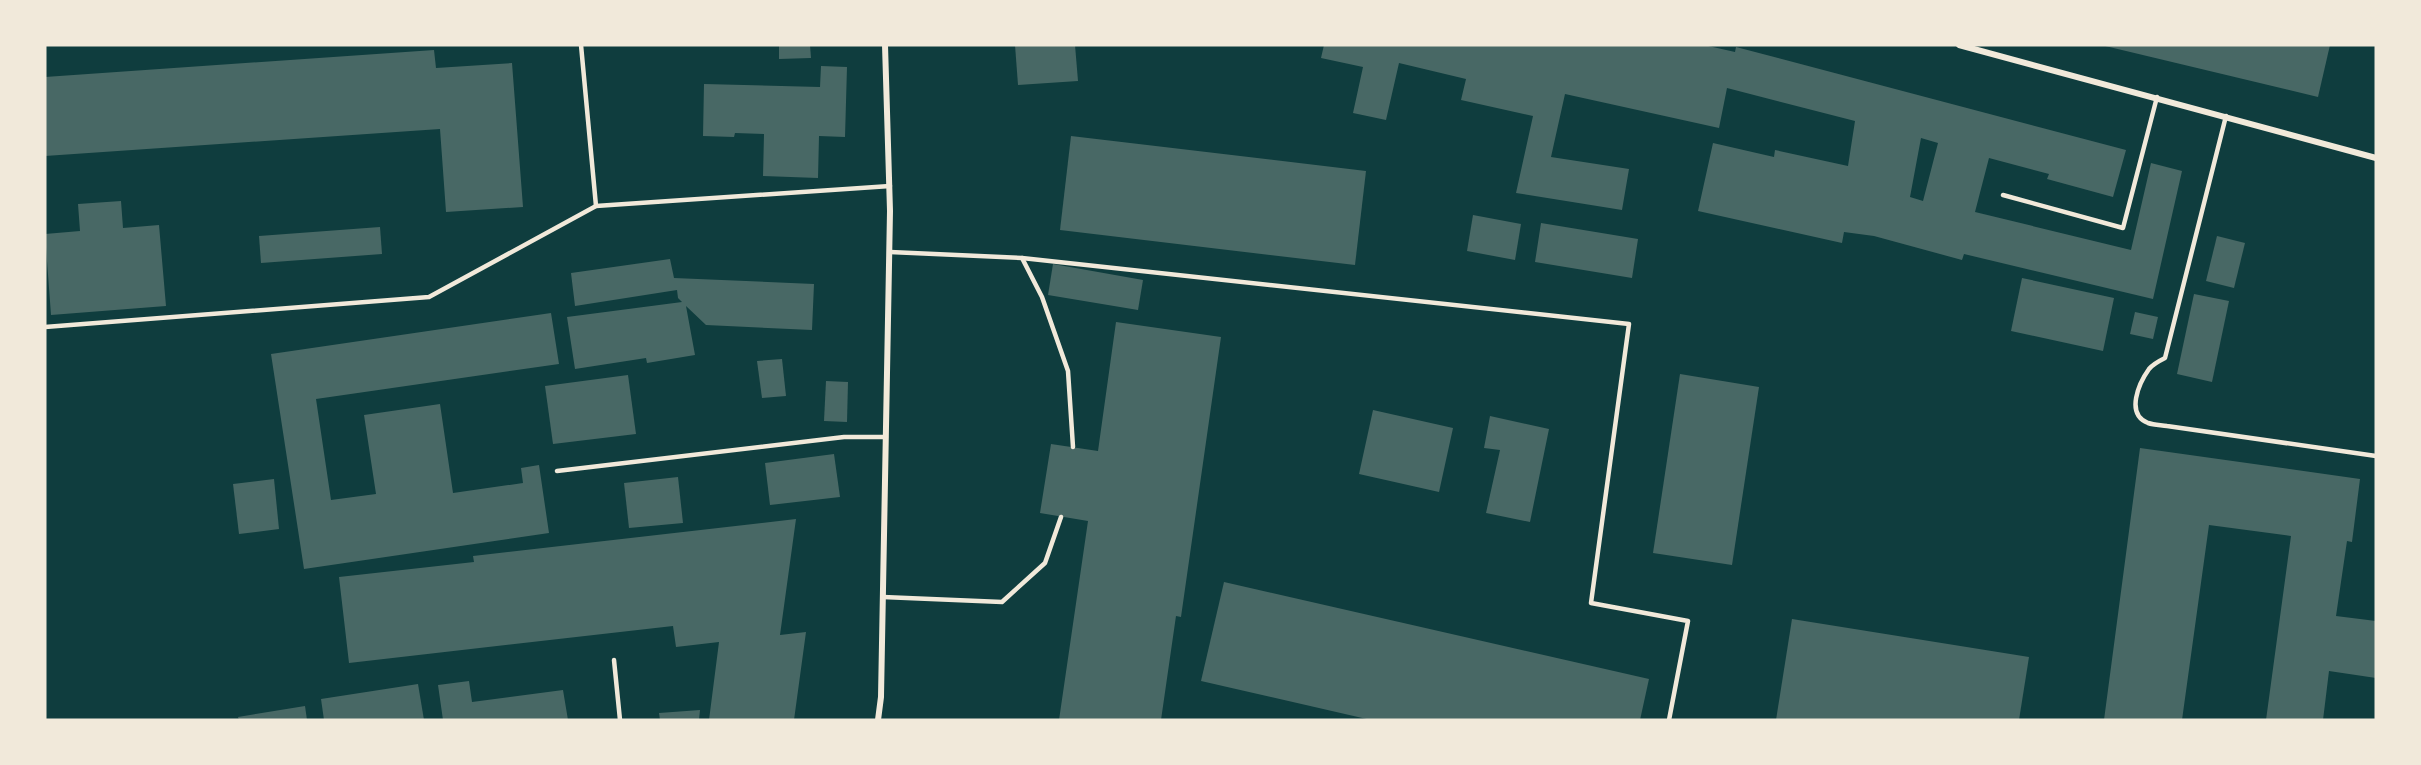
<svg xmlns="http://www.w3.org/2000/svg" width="2421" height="765" font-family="Roboto,sans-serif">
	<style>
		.building { fill: #486865; fill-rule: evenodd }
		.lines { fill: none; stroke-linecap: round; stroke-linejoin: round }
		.service { stroke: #f1e9da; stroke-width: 4.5 }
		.minor { stroke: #f1e9da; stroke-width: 6 }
	</style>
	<rect width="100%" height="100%" fill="#0f3d3e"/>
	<g class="building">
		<polygon points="779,45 810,45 811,58 779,59"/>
		<polygon points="1015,45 1075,45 1078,81 1018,85"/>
		<path d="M1324,45h380l31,7 1,-5 390,103 -13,47 -66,-18 2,-5 -60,-16 -14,54 156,38 20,-87 31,8 -29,128 -189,-45 -2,6 -88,-24 -30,-4 -2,11 -144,-32 15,-68 61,14 1,-7 73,16 7,-45 -128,-33 -8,40 -154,-34 -14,63 78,12 -7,41 -106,-17 17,-77 -72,-16 5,-21 -67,-16 -13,57 -33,-7 10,-46 -42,-9zM1921,138l17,5 -15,58 -13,-4z"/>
		<polygon points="2101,45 2330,45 2318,97"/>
		<polygon points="434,50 436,68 512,63 523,207 446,212 440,129 45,156 45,77"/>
		<polygon points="821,66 847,67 845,137 819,136 818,178 763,176 764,134 735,133 734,137 703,136 704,84 820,87"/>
		<polygon points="1071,136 1366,171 1355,265 1060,230"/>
		<polygon points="121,201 123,228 159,225 166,306 51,315 45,234 80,231 78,204"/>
		<polygon points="1473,215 1521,224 1515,260 1467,251"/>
		<polygon points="1541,223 1638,239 1632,278 1535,262"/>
		<polygon points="380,227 382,254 261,263 259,236"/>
		<polygon points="2217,236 2245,243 2234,288 2206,281"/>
		<polygon points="670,259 674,278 814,284 812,330 706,325 686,306 695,355 647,363 646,358 575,369 567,317 682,302 678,298 677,290 575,306 571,273"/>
		<polygon points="1053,264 1143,280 1138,310 1048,295"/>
		<polygon points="2022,278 2114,298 2103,351 2011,331"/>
		<polygon points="2194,294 2229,301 2212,382 2177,374"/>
		<polygon points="2135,312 2158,317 2153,339 2130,334"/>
		<polygon points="551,313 559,364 316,399 331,500 376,494 364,415 440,404 453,493 523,483 521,468 539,465 549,533 304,569 271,354"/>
		<polygon points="1116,322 1221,337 1181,617 1176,616 1161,720 1059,720 1088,521 1040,513 1051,444 1098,451"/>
		<polygon points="782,359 786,396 762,398 757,361"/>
		<polygon points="1680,374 1759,387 1732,565 1653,553"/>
		<polygon points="628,375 636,434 553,444 545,386"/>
		<polygon points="826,381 848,382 847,422 824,421"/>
		<polygon points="1373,410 1453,428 1439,492 1359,474"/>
		<polygon points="1490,416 1549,429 1530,522 1486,513 1500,450 1484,448"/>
		<polygon points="2140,448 2360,479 2352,542 2347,541 2336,616 2376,621 2376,678 2329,671 2323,720 2266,720 2291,536 2209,525 2182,720 2104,720"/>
		<polygon points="834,454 840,497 770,505 765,463"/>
		<polygon points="678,477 683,523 629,528 624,483"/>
		<polygon points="274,479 279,529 239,534 233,484"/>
		<polygon points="796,519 780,635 806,632 794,720 709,720 719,642 676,647 673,626 349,663 339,577 474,562 473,556"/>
		<polygon points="1224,582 1649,679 1640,720 1371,720 1201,681"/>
		<polygon points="1792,619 2029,657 2019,720 1776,720"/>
		<polygon points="469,681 472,702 563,690 568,720 443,720 438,685"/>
		<polygon points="418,684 424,720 324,720 321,699"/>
		<polygon points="305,706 307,720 239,720 238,717"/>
		<polygon points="700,710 699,720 660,720 659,713"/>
	</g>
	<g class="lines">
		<g class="service">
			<polyline points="581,45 596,206"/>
			<path d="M2226,116l-61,242c-6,3 -12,6 -16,11 -10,14 -24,45 -1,54 6,2 13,2 19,3l209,30"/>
			<polyline points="2003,195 2123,228 2157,97"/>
			<polyline points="890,252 1022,258 1629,324 1591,603 1688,621 1669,720"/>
			<polyline points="1022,258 1042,297 1068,371 1073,447"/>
			<polyline points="45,327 429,297 596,206 890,186"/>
			<polyline points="557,471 844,437 886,437"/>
			<polyline points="883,597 1002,602 1045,563 1061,517"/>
			<polyline points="614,660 620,720"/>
		</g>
		<g class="minor">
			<polyline points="1959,45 2376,158"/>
			<polyline points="878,720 881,697 890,211 885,45"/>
		</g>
	</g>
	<rect width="2421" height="765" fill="none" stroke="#f1e9da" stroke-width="93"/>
</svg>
